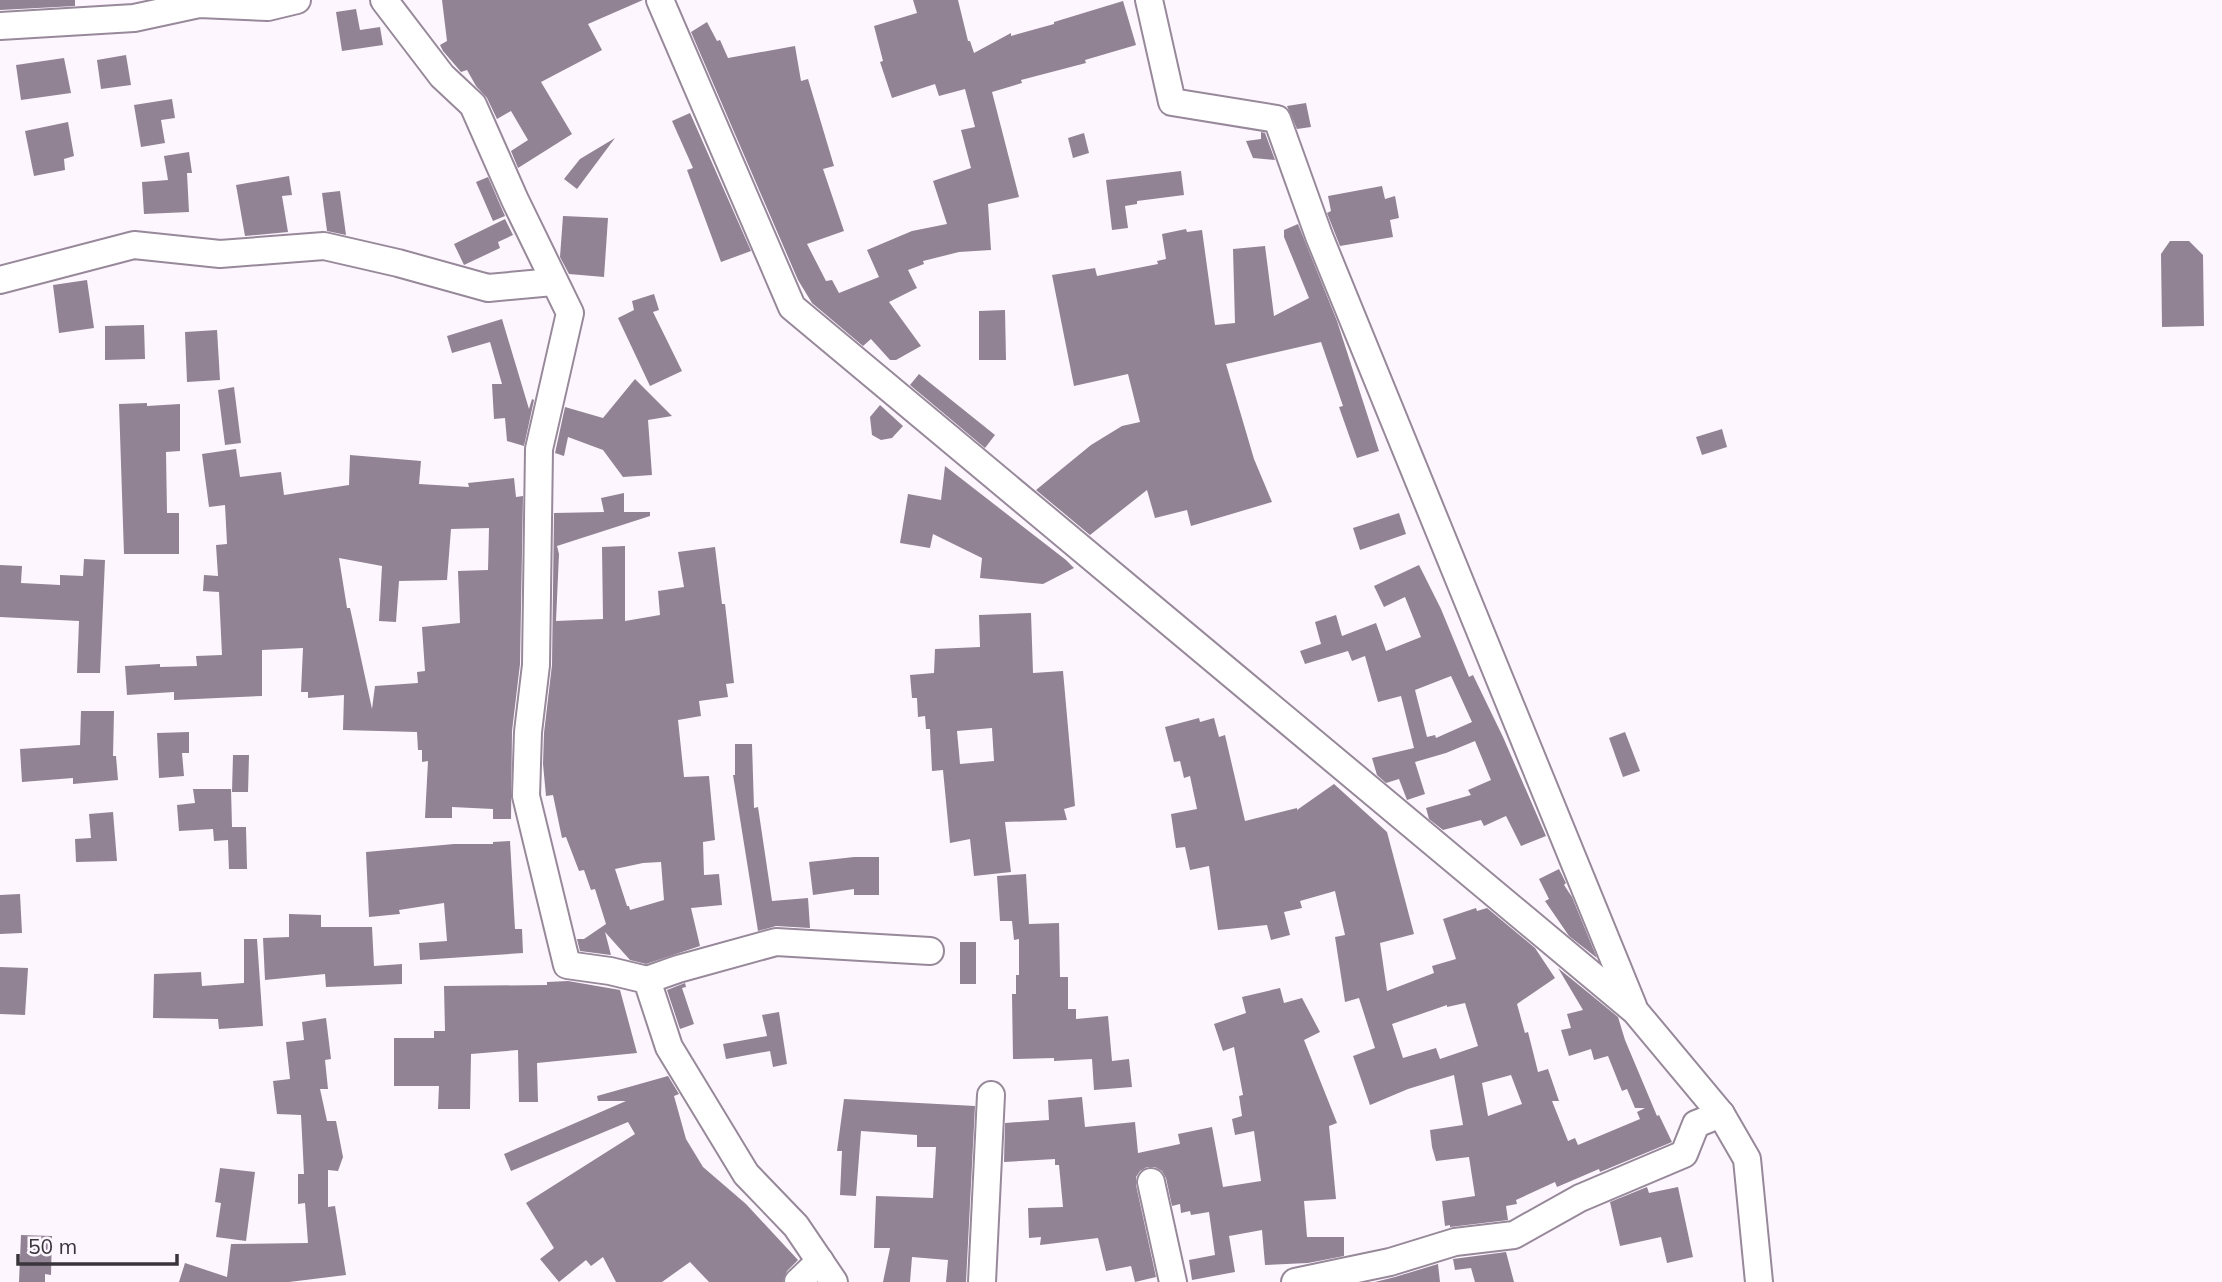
<svg xmlns="http://www.w3.org/2000/svg" width="2222" height="1282" font-family="Mulish,sans-serif">
	<style>
		.building { fill: #918294; fill-rule: evenodd }
		.lines { fill: none; stroke-linecap: round; stroke-linejoin: round }
		.minor-casing { stroke: #97889a; stroke-width: 30 }
		.minor { stroke: #fff; stroke-width: 26 }
	</style>
	<rect width="100%" height="100%" fill="#fdf6fe"/>
	<g class="building">
		<polygon points="0,0 75,0 75,6 0,10"/>
		<polygon points="442,0 643,0 588,24 602,50 541,82 572,134 518,168 511,151 528,140 511,111 497,119 487,98 476,86 467,70 461,72 443,51 440,45 447,41"/>
		<polygon points="913,0 958,0 968,41 970,41 974,53 1011,33 1011,36 1054,24 1054,22 1123,1 1136,45 1085,60 1086,63 1021,80 1022,83 992,92 1019,197 988,204 991,250 959,252 923,261 924,264 908,270 917,288 889,302 921,346 896,360 890,360 871,339 863,346 812,303 798,280 691,32 707,22 717,41 720,40 728,58 795,46 801,81 808,79 834,166 823,169 844,231 807,244 826,281 832,280 839,293 879,277 867,250 912,231 947,224 933,181 971,168 961,130 975,127 965,89 939,96 935,84 892,98 880,62 883,61 874,26 917,13"/>
		<polygon points="356,9 360,30 380,27 383,45 342,51 336,12"/>
		<polygon points="126,55 131,85 101,89 97,60"/>
		<polygon points="64,58 71,93 21,100 16,65"/>
		<polygon points="172,99 175,118 161,120 165,143 141,147 134,105"/>
		<polygon points="1306,103 1311,127 1297,129 1287,106"/>
		<polygon points="690,113 751,251 721,262 687,170 693,168 672,121"/>
		<polygon points="68,122 74,156 64,159 65,170 34,176 25,131"/>
		<polygon points="1261,132 1265,133 1275,160 1253,158 1246,141 1261,139"/>
		<polygon points="1084,133 1089,153 1073,158 1068,138"/>
		<polygon points="615,138 577,189 564,179 580,159"/>
		<polygon points="189,152 192,173 187,173 189,212 144,214 142,182 168,180 164,156"/>
		<polygon points="1181,171 1184,195 1137,201 1137,204 1125,206 1128,228 1112,230 1106,180"/>
		<polygon points="289,176 292,195 282,196 288,232 245,236 236,185"/>
		<polygon points="488,177 505,216 493,221 476,182"/>
		<polygon points="1382,186 1385,199 1395,196 1399,218 1390,220 1393,237 1340,246 1327,213 1331,211 1328,196"/>
		<polygon points="340,191 346,235 327,231 322,193"/>
		<polygon points="563,216 608,218 604,277 569,274 560,257"/>
		<polygon points="505,219 513,235 498,242 500,248 464,265 454,244"/>
		<polygon points="1298,224 1337,321 1379,451 1357,458 1339,407 1343,406 1321,342 1226,364 1254,459 1272,502 1191,526 1187,510 1155,518 1147,490 1090,535 1036,490 1091,445 1122,426 1140,422 1128,374 1074,386 1052,275 1095,268 1097,276 1158,264 1157,261 1166,259 1162,234 1186,229 1187,232 1202,230 1215,325 1235,323 1233,249 1265,246 1274,316 1309,298 1284,237 1284,230"/>
		<polygon points="2170,241 2189,241 2203,255 2204,326 2162,327 2161,254"/>
		<polygon points="87,280 94,328 59,333 53,285"/>
		<polygon points="654,294 659,310 653,312 682,371 650,386 618,318 634,310 632,301"/>
		<polygon points="1005,310 1006,360 979,360 979,311"/>
		<polygon points="502,319 529,409 532,399 534,400 524,446 507,441 505,418 494,419 492,384 502,384 490,342 452,353 447,336"/>
		<polygon points="144,325 145,359 105,360 105,326"/>
		<polygon points="217,330 220,380 187,382 185,332"/>
		<polygon points="919,374 995,435 985,448 910,385"/>
		<polygon points="635,379 672,416 648,420 652,475 623,477 603,450 568,437 564,456 555,453 565,407 603,418"/>
		<polygon points="234,387 241,443 225,445 218,390"/>
		<polygon points="147,403 147,406 180,404 180,451 166,452 167,513 179,513 179,554 124,554 119,404"/>
		<polygon points="880,405 903,426 892,438 881,440 872,435 870,417"/>
		<polygon points="1722,429 1727,447 1702,455 1696,437"/>
		<path d="M236,449l4,28 41,-5 3,23 65,-10 1,-30 71,6 -2,23 50,3 -1,-4 46,-5 2,19 7,-1 -3,168 -8,67 -1,88h-18v-10l-41,-2v11h-27l3,-57 -6,1v-12h-4l-1,-18 -74,-2 1,-35 -36,3v-6h-7l2,-44 -41,2v46l-88,4v-8l-47,3 -2,-29 35,-2v3l37,-1 -1,-10 26,-1 -3,-63 -16,-1 1,-16 14,1 -2,-31 11,-1 -2,-39 -16,2 -7,-53zM489,528l-1,42 -30,1 2,52 -38,4 3,44 -8,1 1,11 -43,3 -3,23 -22,-101h-3l-8,-50 43,8 -3,55 17,1 3,-41 48,-1 4,-51z"/>
		<polygon points="945,466 1066,560 1074,568 1043,584 980,578 982,558 933,534 930,548 900,543 908,494 941,500"/>
		<path d="M624,493v19h26v4l-93,30 2,8 -3,67 47,-2 -1,-72 23,-1v75l35,-6 -2,-24 26,-4 -6,-35 37,-5 7,57h3l9,79 -8,1 2,13 -29,4 2,15 -23,4 6,57 25,-1 6,64 -12,2 1,33 15,-1 3,31 -31,3 9,38 -54,18 -16,-4 -25,-28 6,23 -31,-4 -3,-12h7l22,-15 -11,-35 -4,1 -7,-20 -5,1 -13,-34 -4,1 -9,-43 -7,1 -3,-32 1,-31 8,-68 2,-152 50,-1 -3,-14zM661,862l3,38 -34,10 -1,-4h-2l-12,-37 28,-6z"/>
		<polygon points="1399,513 1406,534 1360,550 1353,528"/>
		<polygon points="84,559 105,560 100,673 77,673 79,621 0,617 0,565 22,566 21,583 60,585 60,575 83,576"/>
		<path d="M1419,565l22,44 28,68 4,-2 30,62 43,99 -25,10 -15,-30 -22,10 -3,-6 -38,10 -14,-11 -3,-11 45,-13 -3,-5 23,-10 -16,-39 -29,12 -31,9 10,32 -18,6 -8,-21 -13,4 -9,-8 -5,-17 42,-10 -13,-52 -23,6 -13,-46 -13,5 -4,-10 -43,13 -5,-13 21,-7 -6,-22 21,-7 6,21 34,-13 10,28 35,-14 -16,-40 -21,10 -10,-21zM1451,676l21,46 -36,16 -1,-3 -8,2 -12,-47z"/>
		<path d="M1031,613l2,60 30,-2 12,135 -11,3 3,11 -62,2 6,50 -37,4 -4,-37 -20,4 -7,-73 -11,1 -2,-42h-4l-1,-13 -7,1 -1,-19h-5l-2,-23 24,-2 1,-24 45,-2 -1,-32zM992,728l2,33 -34,3 -3,-33z"/>
		<polygon points="81,711 114,711 113,756 116,756 118,780 73,784 73,778 22,782 20,749 80,745"/>
		<path d="M1199,718l1,4 14,-4 5,19 6,-2 20,86 52,-13v2l37,-26 53,48 27,102 -34,9 7,48 47,-18 -2,-7 24,-7 -13,-40 33,-11 1,3 10,-3 48,40 20,30 -38,26 8,29 3,-1 10,40 10,-3 11,32h-7l16,40 7,-3 3,7 62,-26 -3,-7 8,-4h-10l-8,-19 -5,2 -14,-35 -14,4 -3,-11 -22,7 -8,-26 10,-2 -4,-14 16,-4 -25,-42 60,49 7,23 32,76 2,-1 13,27 -72,30 -1,-3 -42,18 -2,-5 -39,18 1,4 -11,2 2,14 -58,7v-2l-5,1 -3,-25 33,-5 -6,-39 -33,4 -4,-14 -2,-17 33,-5 -9,-50 -46,14 -38,16 -17,-49 22,-8 -16,-50 -14,4 -10,-65 10,-2 -10,-44 -35,10 2,7 -18,4 6,23 -19,5 -4,-15 -49,5 -9,-64 -19,4 -5,-23 -9,1 -5,-34 26,-5 -7,-33 -6,2 -4,-17 -6,1 -9,-35zM1465,1003l13,43 -38,13 -4,-11 -33,10 -11,-34 55,-19v2zM1511,1075l11,29 -34,12 -6,-33z"/>
		<polygon points="189,732 189,753 182,753 184,776 159,778 157,733"/>
		<polygon points="1625,732 1640,771 1623,777 1609,738"/>
		<polygon points="735,744 752,744 754,808 758,807 772,901 808,898 810,928 776,926 758,931 733,775 735,775"/>
		<polygon points="233,755 249,755 248,792 232,792"/>
		<polygon points="193,789 231,789 232,827 246,827 247,869 229,869 228,840 214,841 213,829 179,831 177,805 195,803"/>
		<polygon points="113,812 117,861 76,862 75,839 91,838 89,814"/>
		<polygon points="510,841 515,929 522,929 523,953 420,960 419,943 447,941 444,903 399,910 400,914 369,917 366,852 454,844 493,844 493,842"/>
		<polygon points="854,857 879,857 879,895 854,895 854,889 813,895 809,862"/>
		<polygon points="1559,869 1566,883 1564,885 1572,897 1597,958 1569,936 1545,901 1549,899 1539,879"/>
		<polygon points="1026,874 1029,924 1059,923 1060,977 1068,977 1068,1009 1076,1009 1076,1019 1108,1016 1112,1061 1129,1059 1132,1087 1094,1090 1092,1059 1054,1061 1054,1058 1013,1059 1012,994 1016,994 1016,975 1019,975 1019,939 1014,940 1012,921 1000,921 997,876"/>
		<polygon points="20,894 22,933 0,934 0,895"/>
		<polygon points="289,914 321,915 321,927 372,927 374,966 402,964 402,984 326,987 325,974 265,980 263,938 289,937"/>
		<polygon points="244,939 257,939 263,1026 219,1029 218,1019 153,1018 154,974 201,972 202,986 244,983"/>
		<rect x="960" y="942" width="16" height="42"/>
		<polygon points="0,967 28,968 25,1015 0,1014"/>
		<polygon points="568,981 620,990 637,1053 537,1063 538,1102 519,1102 518,1050 471,1054 470,1109 438,1109 439,1086 394,1086 394,1038 434,1038 434,1031 445,1031 444,986 547,985 547,982"/>
		<polygon points="685,983 686,987 682,988 694,1024 680,1029 667,990"/>
		<polygon points="1280,988 1284,1003 1302,998 1320,1032 1304,1040 1337,1123 1329,1126 1336,1199 1304,1201 1307,1237 1344,1237 1344,1256 1308,1263 1265,1265 1262,1230 1229,1236 1235,1272 1192,1280 1189,1260 1215,1255 1209,1212 1191,1215 1190,1211 1181,1213 1180,1204 1172,1206 1166,1178 1162,1171 1155,1167 1147,1167 1140,1171 1136,1177 1136,1185 1156,1277 1135,1282 1131,1266 1106,1271 1098,1238 1040,1245 1041,1237 1029,1238 1028,1208 1063,1207 1059,1165 1055,1165 1055,1159 1004,1162 1005,1123 1049,1120 1048,1100 1082,1097 1085,1127 1135,1122 1138,1153 1180,1144 1178,1134 1212,1127 1223,1187 1261,1181 1254,1131 1235,1135 1232,1119 1242,1116 1239,1096 1243,1095 1234,1047 1223,1051 1214,1024 1246,1013 1242,997"/>
		<polygon points="779,1012 787,1064 773,1067 770,1051 726,1059 723,1044 767,1036 762,1015"/>
		<polygon points="326,1018 331,1059 325,1060 328,1089 320,1089 327,1121 336,1121 343,1157 338,1171 328,1170 328,1207 335,1206 346,1275 289,1282 179,1282 185,1263 227,1277 231,1244 308,1243 305,1203 298,1204 298,1174 304,1174 301,1115 277,1114 273,1081 290,1079 286,1042 304,1040 302,1022"/>
		<polygon points="668,1076 679,1094 674,1096 686,1139 703,1167 746,1204 798,1260 787,1271 783,1282 709,1282 690,1262 662,1282 616,1282 603,1257 591,1266 586,1260 559,1282 540,1259 554,1248 526,1203 635,1134 628,1122 511,1171 504,1154 626,1101 598,1101 597,1096"/>
		<polygon points="844,1099 975,1106 966,1282 946,1282 948,1260 912,1257 910,1282 883,1282 890,1248 874,1248 876,1196 933,1198 936,1147 917,1147 917,1135 861,1131 856,1196 840,1195 842,1151 837,1151"/>
		<polygon points="220,1168 255,1172 246,1241 216,1237 221,1203 215,1202"/>
		<polygon points="1647,1187 1649,1193 1678,1187 1693,1257 1667,1263 1661,1237 1620,1246 1610,1202"/>
		<polygon points="21,1235 52,1236 51,1275 45,1274 45,1282 19,1282"/>
		<polygon points="1506,1252 1514,1282 1475,1282 1471,1268 1455,1270 1453,1259"/>
		<polygon points="1438,1264 1440,1282 1375,1282 1395,1277"/>
	</g>
	<g class="lines">
		<g class="minor-casing">
			<g id="minor">
				<polyline points="384,0 442,76 473,105 515,200 570,313 539,449 536,665 528,732 526,796 567,965 610,971 647,980 669,1047 746,1174 796,1226 834,1282"/>
				<polyline points="660,0 792,307 1635,1011 1721,1114 1747,1159 1759,1282"/>
				<polyline points="1149,0 1172,102 1277,119 1319,236 1633,1006"/>
				<polyline points="0,26 134,18 199,4 268,7 297,0"/>
				<polyline points="0,280 134,245 220,254 324,246 398,263 488,288 553,282"/>
				<polyline points="647,980 678,969 776,942 930,951"/>
				<polyline points="1151,1182 1173,1282"/>
				<polyline points="798,1282 820,1261"/>
				<polyline points="982,1282 991,1095"/>
				<polyline points="1295,1282 1390,1262 1455,1242 1514,1235 1580,1198 1684,1154 1696,1124 1721,1114"/>
			</g>
		</g>
		<use href="#minor" class="minor"/>
	</g>
	<path d="M18 1254v10h159v-10" fill="none" stroke="#3a343b" stroke-width="3.5"/>
	<text x="28" y="1254" font-size="21" fill="#3a343b" stroke="#fdf6fe" stroke-width="5" paint-order="stroke">50 m</text>
</svg>
